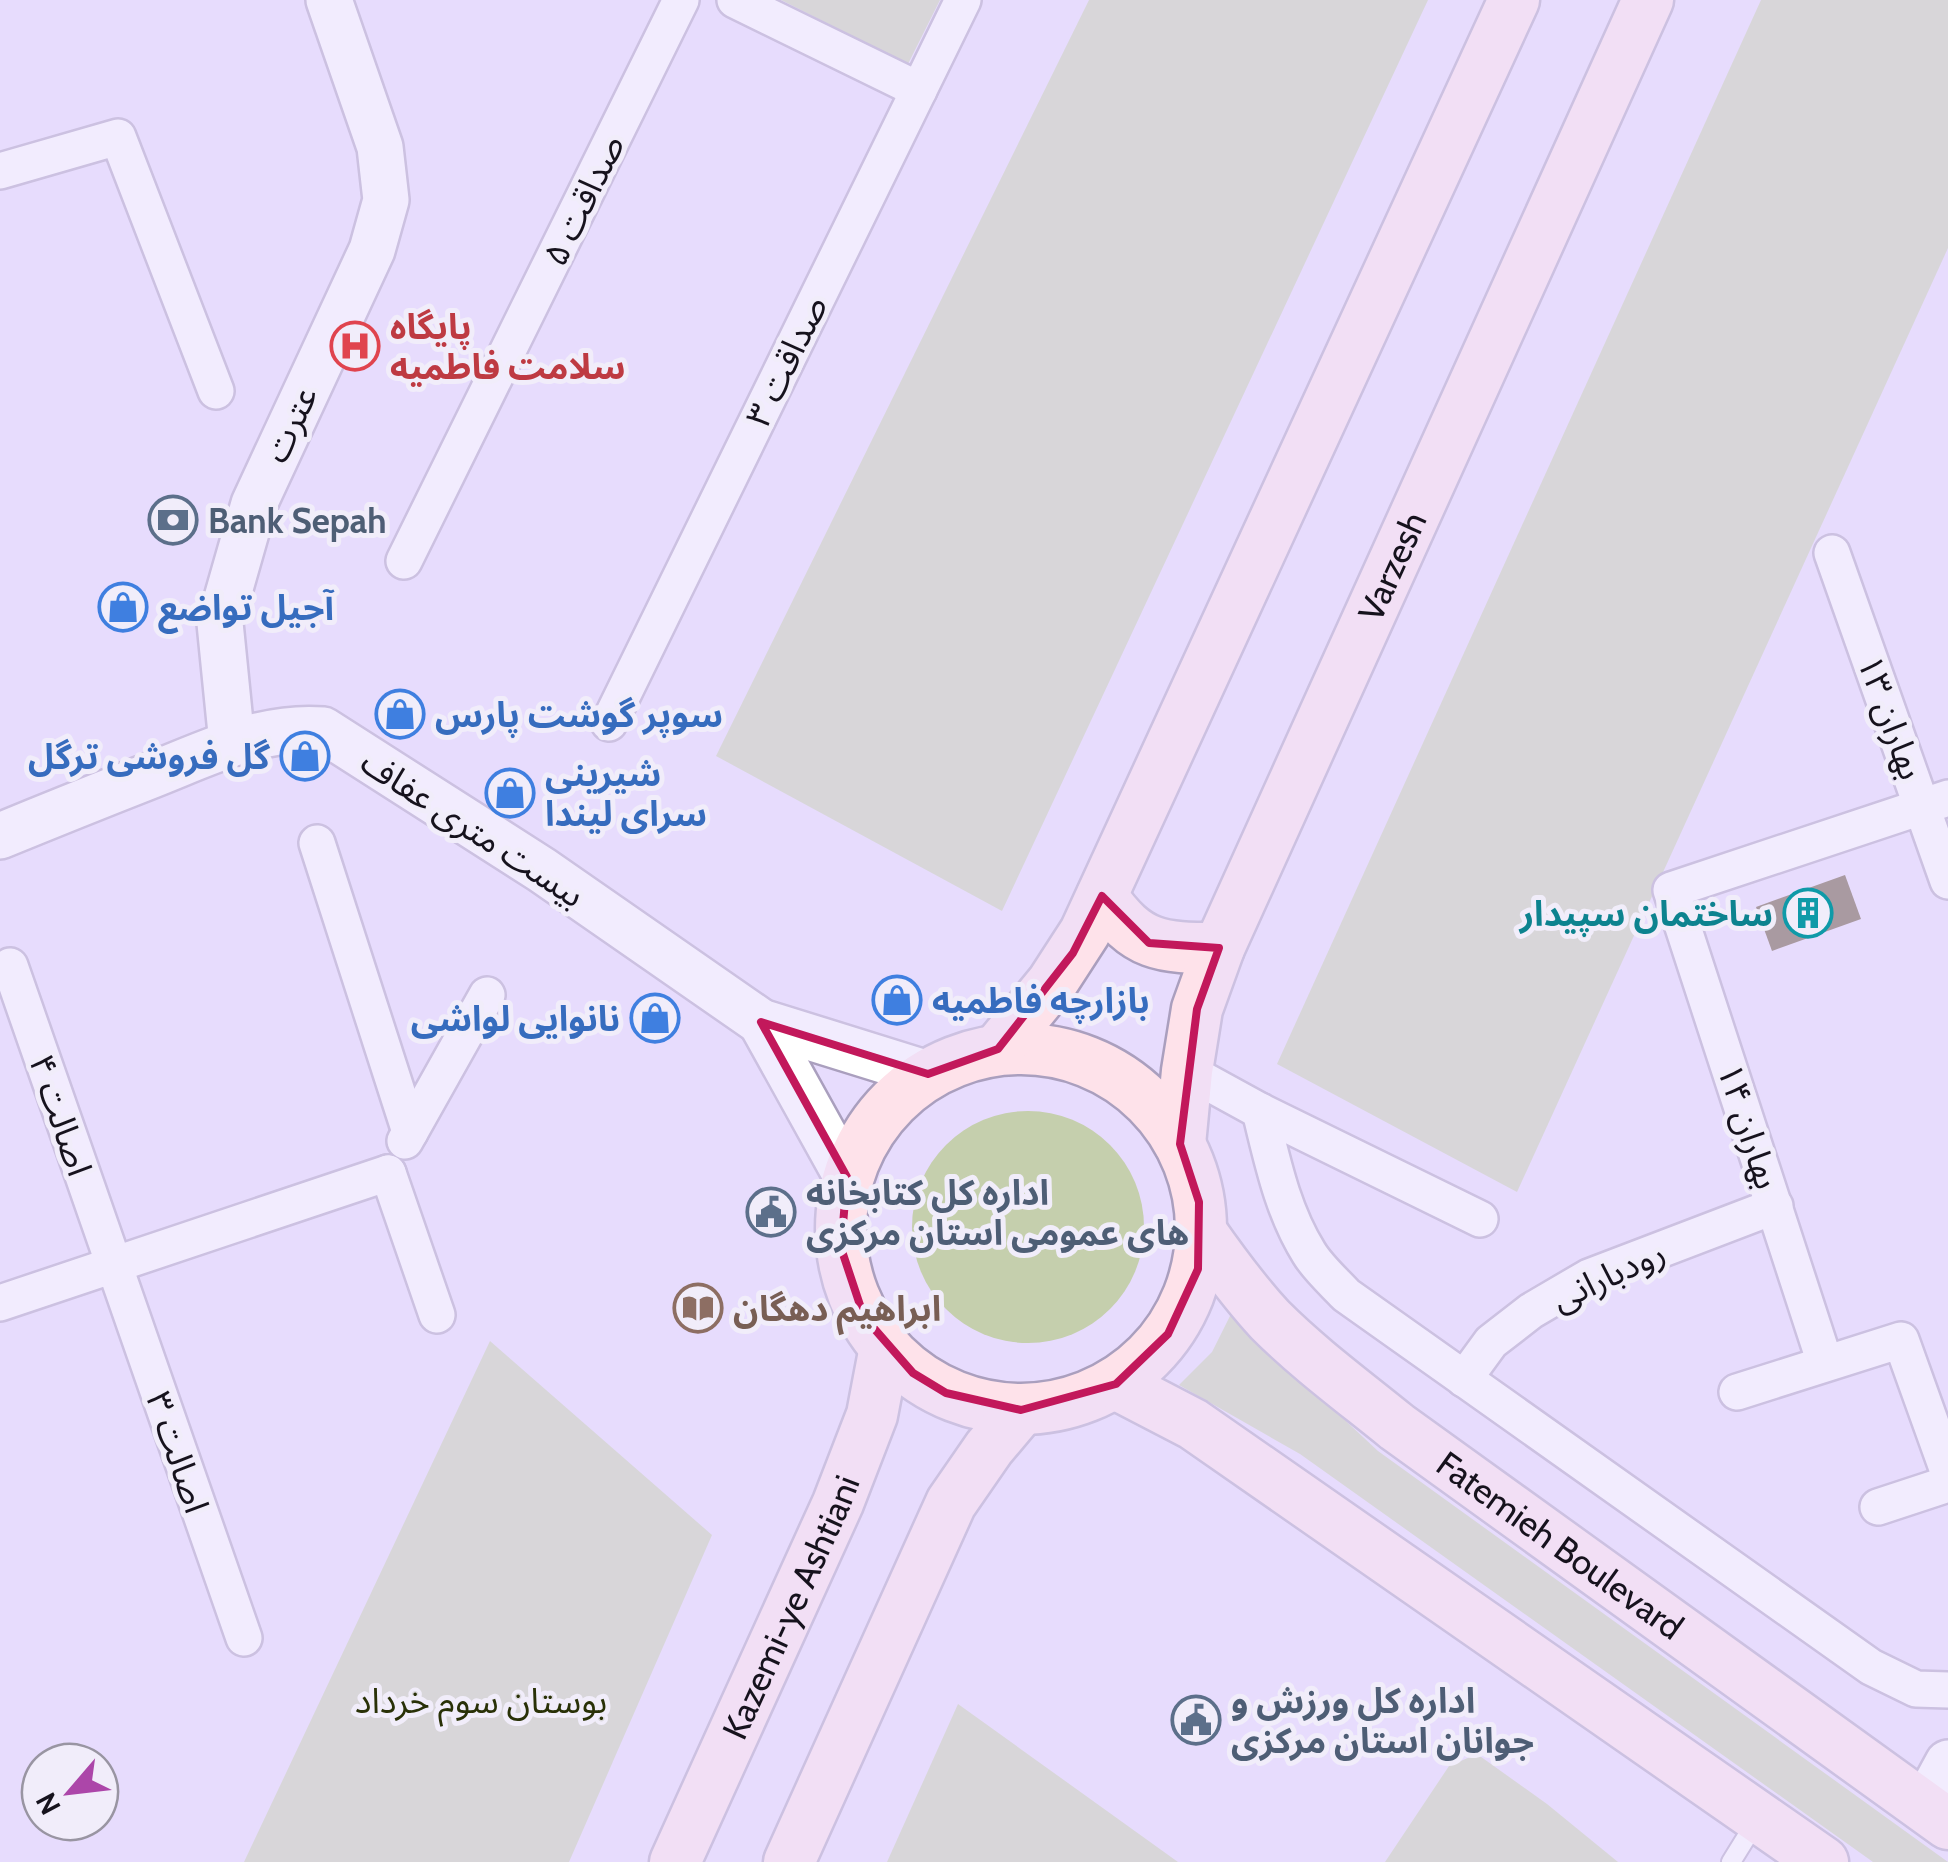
<svg xmlns="http://www.w3.org/2000/svg" width="1948" height="1862" font-family="Cabin,'Noto Sans Arabic',sans-serif">
	<style>
		.green { fill: #c5cfad }
		.building { fill: #5e4a31 }
		.lines { fill: none; stroke-linecap: round; stroke-linejoin: round }
		.service-casing { stroke: #aa9fbe; stroke-width: 22 }
		.minor-casing { stroke: #aa9fbe; stroke-width: 40 }
		.tertiary-casing { stroke: #aa9fbe; stroke-width: 50 }
		.secondary-casing { stroke: #aa9fbe; stroke-width: 55 }
		.service { stroke: #fff; stroke-width: 18 }
		.minor { stroke: #fff; stroke-width: 35 }
		.tertiary { stroke: #fff; stroke-width: 45 }
		.secondary { stroke: #fee2ea; stroke-width: 50 }
		.marked { fill: none; stroke: #c2185b; stroke-width: 8; stroke-linejoin: round }
		.labels { text-anchor: middle; dominant-baseline: central; stroke-width: 10; stroke-linejoin: round; paint-order: stroke }
		.street-label { font-size: 35px; fill: #16121d; stroke: #f1edfa }
		.health-label { font-size: 35px; font-weight: bold; fill: #be3a42; stroke: #f1edfa; text-anchor: start }
		.service-label { font-size: 35px; font-weight: bold; fill: #4e5e75; stroke: #f1edfa; text-anchor: start }
		.shop-label { font-size: 35px; font-weight: bold; fill: #366cbe; stroke: #f1edfa; text-anchor: start }
		.culture-label { font-size: 35px; font-weight: bold; fill: #0d838f; stroke: #f1edfa; text-anchor: end }
		.education-label { font-size: 35px; font-weight: bold; fill: #785e54; stroke: #f1edfa; text-anchor: start }
		.park-label { font-size: 35px; fill: #293107; stroke: #f1edfa }
	</style>
	<rect width="100%" height="100%" fill="#e7dcfd"/>
	<g class="green">
		<polygon points="781,0 940,0 908,64"/>
		<polygon points="1089,0 1428,0 1002,911 716,756"/>
		<polygon points="1761,0 1948,0 1948,248 1517,1192 1277,1064"/>
		<circle cx="1028" cy="1227" r="116"/>
		<polygon points="1231,1314 1378,1451 1948,1862 1873,1862 1300,1454 1179,1385 1212,1352"/>
		<polygon points="490,1341 712,1535 569,1862 244,1862"/>
		<polygon points="958,1704 1178,1862 887,1862"/>
		<polygon points="1477,1754 1547,1804 1618,1862 1385,1862 1449,1766"/>
	</g>
	<polygon class="building" points="1845,875 1861,919 1772,951 1756,907"/>
	<g class="lines">
		<g class="service-casing">
			<polyline id="service" points="1731,1862 1757,1820"/>
		</g>
		<g class="minor-casing">
			<g id="minor">
				<polyline points="735,0 919,90"/>
				<polyline points="0,171 118,137 216,391"/>
				<polyline points="1832,553 1948,881"/>
				<polyline points="404,561 681,0"/>
				<polyline points="609,723 963,0"/>
				<polyline points="317,843 410,1132"/>
				<polyline points="10,966 244,1638"/>
				<polyline points="1187,1071 1260,1111 1480,1219"/>
				<path d="M1260,1111c12,48 22,99 49,142 9,15 25,29 37,42l525,372 45,22 32,1"/>
				<polyline points="405,1141 487,995"/>
				<polyline points="388,1173 437,1315"/>
				<polyline points="0,1303 388,1173"/>
				<polyline points="1825,1363 1671,890 1948,798"/>
				<polyline points="1464,1379 1491,1342 1531,1311 1589,1277 1775,1206"/>
				<polyline points="1737,1392 1901,1340 1948,1471"/>
				<polyline points="1878,1507 1948,1484"/>
			</g>
		</g>
		<g class="tertiary-casing">
			<g id="tertiary">
				<polyline points="232,743 220,623 254,504 372,250 386,200 380,147 329,0"/>
				<path d="M0,836c51,-21 101,-41 152,-61 56,-22 110,-50 171,-45l219,140 219,152 167,52"/>
				<polyline points="761,1022 847,1177"/>
				<polyline points="1924,1807 1948,1763"/>
			</g>
		</g>
		<g class="secondary-casing">
			<g id="secondary">
				<path d="M1102,896c35,51 58,52 117,52"/>
				<circle cx="1021" cy="1229" r="180"/>
				<polyline points="998,1049 1052,983 1085,932 1514,0"/>
				<path id="s1" d="M1180,1144l7,-73 10,-62 22,-61 429,-948"/>
				<path id="s2" d="M1202,1233c21,30 43,60 68,87 39,39 84,72 127,107l551,397"/>
				<polyline points="1116,1384 1193,1424 1823,1862"/>
				<path id="s3" d="M675,1862l163,-359 34,-88 13,-68"/>
				<polyline points="789,1862 951,1503 989,1448 1021,1410"/>
			</g>
		</g>
		<use href="#service" class="service"/>
		<use href="#minor" class="minor"/>
		<use href="#tertiary" class="tertiary"/>
		<use href="#secondary" class="secondary"/>
	</g>
	<path d="M0 0H1948V1862H0ZM1102,896l47,47 70,5 -22,61 -17,135 19,58 -1,67 -30,65 -52,50 -95,26 -75,-17 -33,-20 -49,-56 -23,-69 6,-71 -86,-155 167,52 70,-25 75,-96z" fill="#e7dcfd" fill-opacity=".55" fill-rule="evenodd"/>
	<path class="marked" d="M1102,896l47,47 70,5 -22,61 -17,135 19,58 -1,67 -30,65 -52,50 -95,26 -75,-17 -33,-20 -49,-56 -23,-69 6,-71 -86,-155 167,52 70,-25 75,-96z"/>
	<defs>
		<g id="hospital-ring" transform="scale(2.5)"><circle r="9.5" fill="#f1edfa" stroke="#e0444e" stroke-width="1.5"/><path d="M-5-5h3v3.5h4V-5h3V5h-3V1.5h-4V5h-3Z" fill="#e0444e"/></g>
		<g id="bank-ring" transform="scale(2.5)"><circle r="9.5" fill="#f1edfa" stroke="#5c6f8a" stroke-width="1.5"/><path d="M-6-4H6V4H-6ZM0-2.3a2.3 2.3 0 1 0 0 4.6a2.3 2.3 0 1 0 0-4.6Z" fill="#5c6f8a"/></g>
		<g id="shop-ring" transform="scale(2.5)"><circle r="9.5" fill="#f1edfa" stroke="#3f7fe0" stroke-width="1.5"/><path d="M-5-2.5h2.3a2.7 3.5 0 0 1 5.4 0H5L5.5 6h-11ZM-1.5-2.5h3a1.5 2.3 0 0 0-3 0Z" fill="#3f7fe0"/></g>
		<g id="building-ring" transform="scale(2.5)"><circle r="9.5" fill="#f1edfa" stroke="#0f9aa8" stroke-width="1.5"/><path d="M-4-6H4V6H1V3H-1V6H-4ZM-2.5-4.3h1.7v1.8h-1.7ZM.8-4.3h1.7v1.8H.8ZM-2.5-1h1.7V.8h-1.7ZM.8-1h1.7V.8H.8Z" fill="#0f9aa8"/></g>
		<g id="civic-ring" transform="scale(2.5)"><circle r="9.5" fill="#f1edfa" stroke="#5c6f8a" stroke-width="1.5"/><path d="M-.6-6.5H3V-4.5H.6V-3L4-1V1h2V6H-6V1h2V-1L-.6-3ZM-1.2 2.5V6h2.4V2.5Z" fill="#5c6f8a"/></g>
		<g id="library-ring" transform="scale(2.5)"><circle r="9.5" fill="#f1edfa" stroke="#8d6e63" stroke-width="1.5"/><path d="M-6-4Q-3-5.5-.7-3.5V5Q-3 3-6 4ZM6-4Q3-5.5 .7-3.5V5Q3 3 6 4Z" fill="#8d6e63"/></g>
	</defs>
	<g fill-rule="evenodd">
		<use href="#hospital-ring" x="355" y="346"/>
		<use href="#bank-ring" x="173" y="520"/>
		<use href="#shop-ring" x="123" y="607"/>
		<use href="#shop-ring" x="400" y="714"/>
		<use href="#shop-ring" x="305" y="756"/>
		<use href="#shop-ring" x="510" y="793"/>
		<use href="#building-ring" x="1808" y="913"/>
		<use href="#shop-ring" x="897" y="1000"/>
		<use href="#shop-ring" x="655" y="1018"/>
		<use href="#civic-ring" x="771" y="1212"/>
		<use href="#library-ring" x="698" y="1308"/>
		<use href="#civic-ring" x="1196" y="1720"/>
	</g>
	<g class="labels">
		<g class="street-label">
			<text transform="translate(583 200) rotate(-64)">صداقت ۵</text>
			<text transform="translate(786 361) rotate(-64)">صداقت ۳</text>
			<text transform="translate(290 424) rotate(-65)">عترت</text>
			<text stroke="none"><textPath href="#s1" startOffset="620">Varzesh</textPath></text>
			<text transform="translate(1891 717) rotate(70)">بهاران ۱۳</text>
			<text transform="translate(473 828) rotate(33)">بیست متری عفاف</text>
			<text transform="translate(61 1115) rotate(71)">اصالت ۴</text>
			<text transform="translate(1749 1126) rotate(72)">بهاران ۱۴</text>
			<text transform="translate(1608 1275) rotate(-25)">رودبارانی</text>
			<text transform="translate(178 1452) rotate(71)">اصالت ۳</text>
			<text stroke="none"><textPath href="#s2" startOffset="478">Fatemieh Boulevard</textPath></text>
			<text stroke="none"><textPath href="#s3" startOffset="280">Kazemi-ye Ashtiani</textPath></text>
		</g>
		<g class="health-label">
			<text x="390" y="326">پایگاه<tspan x="390" dy="40">سلامت فاطمیه</tspan></text>
		</g>
		<g class="service-label">
			<text x="208" y="520">Bank Sepah</text>
			<text x="806" y="1192">اداره کل کتابخانه<tspan x="806" dy="40">های عمومی استان مرکزی</tspan></text>
			<text x="1231" y="1700">اداره کل ورزش و<tspan x="1231" dy="40">جوانان استان مرکزی</tspan></text>
		</g>
		<g class="shop-label">
			<text x="158" y="607">آجیل تواضع</text>
			<text x="435" y="714">سوپر گوشت پارس</text>
			<text x="270" y="756" text-anchor="end">گل فروشی ترگل</text>
			<text x="545" y="773">شیرینی<tspan x="545" dy="40">سرای لیندا</tspan></text>
			<text x="932" y="1000">بازارچه فاطمیه</text>
			<text x="620" y="1018" text-anchor="end">نانوایی لواشی</text>
		</g>
		<g class="culture-label">
			<text x="1773" y="913">ساختمان سپیدار</text>
		</g>
		<g class="education-label">
			<text x="733" y="1308">ابراهیم دهگان</text>
		</g>
		<g class="park-label">
			<text x="481" y="1700">بوستان سوم خرداد</text>
		</g>
	</g>
	<g transform="translate(70 1792) rotate(242)"><circle r="48" fill="#f1edfa" stroke="#9995a2" stroke-width="2.5"/>
	<path d="M0-8L18 38L0 25L-18 38Z" fill="#ac46a9"/>
	<text y="-15" font-size="28" font-weight="bold" text-anchor="middle" fill="#16121d">N</text>
	</g>
</svg>
